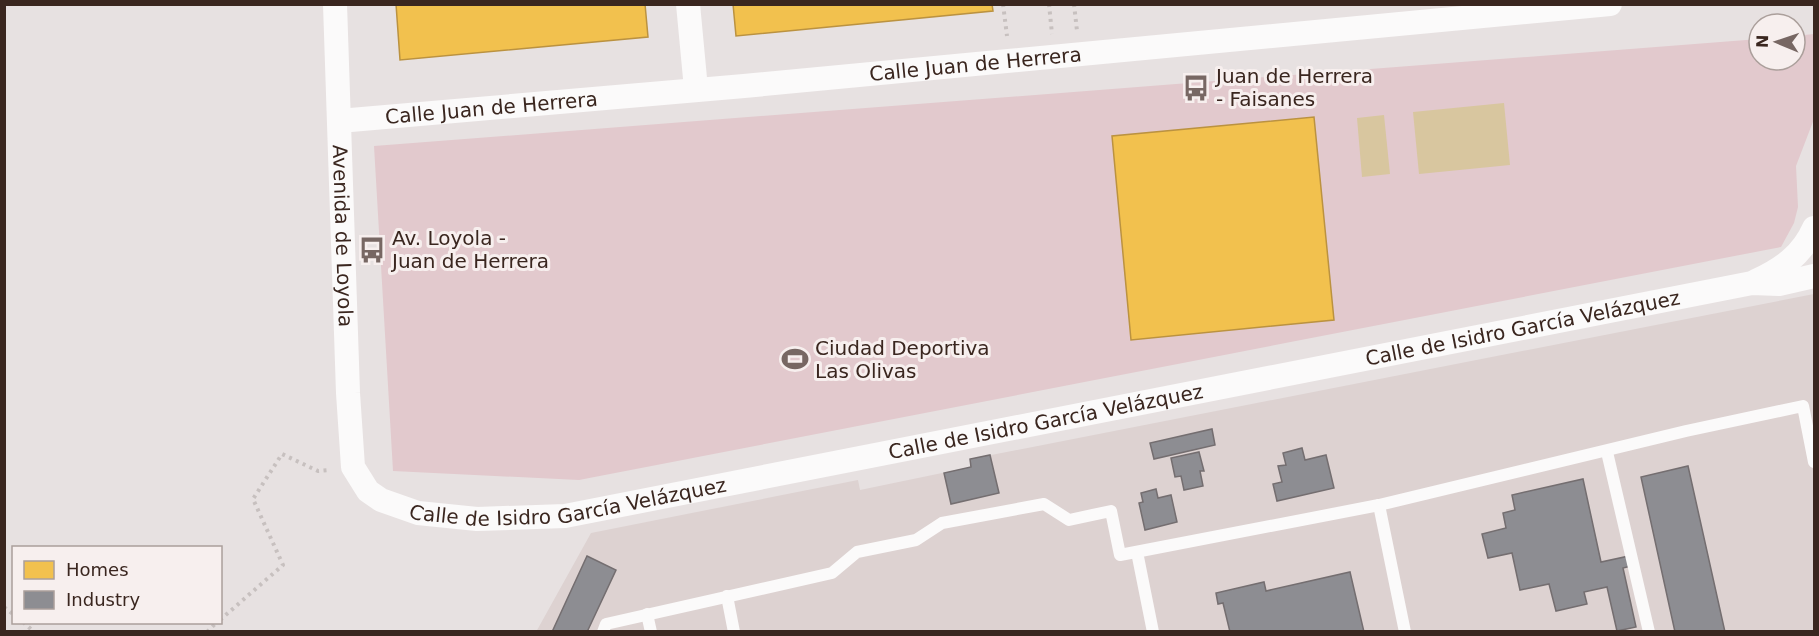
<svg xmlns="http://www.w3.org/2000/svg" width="1819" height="636" font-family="'DejaVu Sans',sans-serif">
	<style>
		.built { fill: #ddd2d1 }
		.green { fill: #e2c9cd }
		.water { fill: #d8c69f }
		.homes { fill: #f2c14e; stroke: #bb9240; stroke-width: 1.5 }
		.industry { fill: #8d8d92; stroke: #746e70; stroke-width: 1.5 }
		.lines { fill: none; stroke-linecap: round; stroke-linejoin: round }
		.path { stroke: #c7c0bf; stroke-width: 4; stroke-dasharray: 3 4.5; stroke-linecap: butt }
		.service { stroke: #fbfafa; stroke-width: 12 }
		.minor { stroke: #fbfafa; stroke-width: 24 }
		.labels { text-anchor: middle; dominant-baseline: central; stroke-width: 6; stroke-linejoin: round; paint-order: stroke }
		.street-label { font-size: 20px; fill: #3a261f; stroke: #f7efee }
		.poi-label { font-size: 20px; fill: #3a261f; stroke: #f7efee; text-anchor: start }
	</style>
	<rect width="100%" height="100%" fill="#e7e1e1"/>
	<polygon class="built" points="1814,294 1814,631 536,632 591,533 858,480 860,490 971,467 971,459"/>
	<polygon class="green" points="1814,34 1814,119 1796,166 1798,207 1794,223 1781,247 579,480 393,471 374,146 1759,39 1759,60 1795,60 1795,36"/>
	<g class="water">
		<polygon points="1504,103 1510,165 1419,174 1413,112"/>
		<polygon points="1384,115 1390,174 1362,177 1357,118"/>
	</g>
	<g class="homes">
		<polygon points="396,4 645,4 648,37 400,60"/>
		<polygon points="733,4 992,4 993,11 736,36"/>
		<polygon points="1314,117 1334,320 1131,340 1112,136"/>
	</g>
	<g class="industry">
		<polygon points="1212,429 1215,445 1154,459 1150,443"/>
		<polygon points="1302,448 1305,460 1326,455 1334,488 1277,501 1273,484 1282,482 1278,466 1286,465 1283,453"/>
		<polygon points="1199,452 1204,471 1200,471 1203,486 1184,490 1181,476 1175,477 1171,458"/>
		<polygon points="990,455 999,493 951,504 944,473 971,467 970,459"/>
		<polygon points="1688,466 1725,632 1675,632 1641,477"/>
		<polygon points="1583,479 1601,562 1629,556 1631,566 1623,568 1636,627 1617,631 1607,587 1584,592 1587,604 1556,611 1549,584 1520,590 1512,553 1488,558 1482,534 1506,528 1503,513 1515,510 1512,495"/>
		<polygon points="1156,489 1158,498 1171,495 1177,522 1145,530 1139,503 1143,502 1141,493"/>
		<polygon points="587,556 616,570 587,632 552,632"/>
		<polygon points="1350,572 1364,632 1230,632 1223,603 1218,604 1216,593 1264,582 1266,591"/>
	</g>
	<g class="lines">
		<g class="path">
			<polyline points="1003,4 1007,36"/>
			<polyline points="1049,4 1052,34"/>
			<polyline points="1074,4 1077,31"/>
			<polyline points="4,607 14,615"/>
			<polyline points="220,620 283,565 253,499 282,454 318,471 329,470"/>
			<polyline points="23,622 34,632"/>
			<polyline points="207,632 217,622"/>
		</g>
		<g class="service">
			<polyline points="1607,452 1649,632"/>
			<polyline points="1379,505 1405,632"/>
			<polyline points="1137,552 1153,632"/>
			<polyline points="727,596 734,632"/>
			<polyline points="647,614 651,632"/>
			<polyline points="603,632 606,624 832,573 857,552 916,540 942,523 1044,504 1069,520 1111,511 1120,555 1379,505 1686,431 1803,406 1814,462"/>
		</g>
		<g class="minor">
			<path id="s1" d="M335,4l13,389 5,74 15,24 13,9 37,13 59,6 88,-3 1187,-233 27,1 35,-8"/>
			<polyline points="688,4 696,89"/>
			<path id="s2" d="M339,121l405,-35 866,-82"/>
			<path d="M1756,281c26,-12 46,-26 58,-53"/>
		</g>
	</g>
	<defs>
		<g id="bus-bare" transform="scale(2.07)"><path d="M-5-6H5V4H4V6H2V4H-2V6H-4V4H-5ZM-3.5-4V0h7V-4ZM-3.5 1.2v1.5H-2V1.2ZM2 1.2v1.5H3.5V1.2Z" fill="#776763" stroke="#f7efee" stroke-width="2.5" paint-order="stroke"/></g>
		<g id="stadium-bare" transform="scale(2.07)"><path d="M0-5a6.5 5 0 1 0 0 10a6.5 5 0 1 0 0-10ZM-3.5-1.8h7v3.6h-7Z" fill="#776763" stroke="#f7efee" stroke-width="2.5" paint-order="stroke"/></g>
	</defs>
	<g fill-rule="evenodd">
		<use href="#bus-bare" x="1196" y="88"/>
		<use href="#bus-bare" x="372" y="250"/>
		<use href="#stadium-bare" x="795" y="359"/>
	</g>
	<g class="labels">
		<g class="street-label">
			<text stroke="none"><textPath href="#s2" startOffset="639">Calle Juan de Herrera</textPath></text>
			<text stroke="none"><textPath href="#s2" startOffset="153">Calle Juan de Herrera</textPath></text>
			<text stroke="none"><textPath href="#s1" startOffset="232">Avenida de Loyola</textPath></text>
			<text stroke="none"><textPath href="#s1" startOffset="1670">Calle de Isidro García Velázquez</textPath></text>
			<text stroke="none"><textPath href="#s1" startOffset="1184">Calle de Isidro García Velázquez</textPath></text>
			<text stroke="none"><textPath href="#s1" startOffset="698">Calle de Isidro García Velázquez</textPath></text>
		</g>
		<g class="poi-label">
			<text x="1216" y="76">Juan de Herrera<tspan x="1216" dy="23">- Faisanes</tspan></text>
			<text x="392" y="238">Av. Loyola -<tspan x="392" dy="23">Juan de Herrera</tspan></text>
			<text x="815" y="348">Ciudad Deportiva<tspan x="815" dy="23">Las Olivas</tspan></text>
		</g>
	</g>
	<rect width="1819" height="636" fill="none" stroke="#3a261f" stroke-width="12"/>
	<rect x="12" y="546" width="210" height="78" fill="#f7efee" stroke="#ab9f9b" stroke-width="1.5"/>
	<rect x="24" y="561" width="30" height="18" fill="#f2c14e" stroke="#ab9f9b" stroke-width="1.5"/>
	<text x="66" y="576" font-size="18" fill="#3a261f">Homes</text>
	<rect x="24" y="591" width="30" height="18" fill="#8d8d92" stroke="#ab9f9b" stroke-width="1.5"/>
	<text x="66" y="606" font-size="18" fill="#3a261f">Industry</text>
	<g transform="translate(1777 42) rotate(272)"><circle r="28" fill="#f7efee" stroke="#ab9f9b" stroke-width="1.5"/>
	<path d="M0-4.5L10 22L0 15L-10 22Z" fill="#776763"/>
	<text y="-9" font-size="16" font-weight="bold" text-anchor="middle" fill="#3a261f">N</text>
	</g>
</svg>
